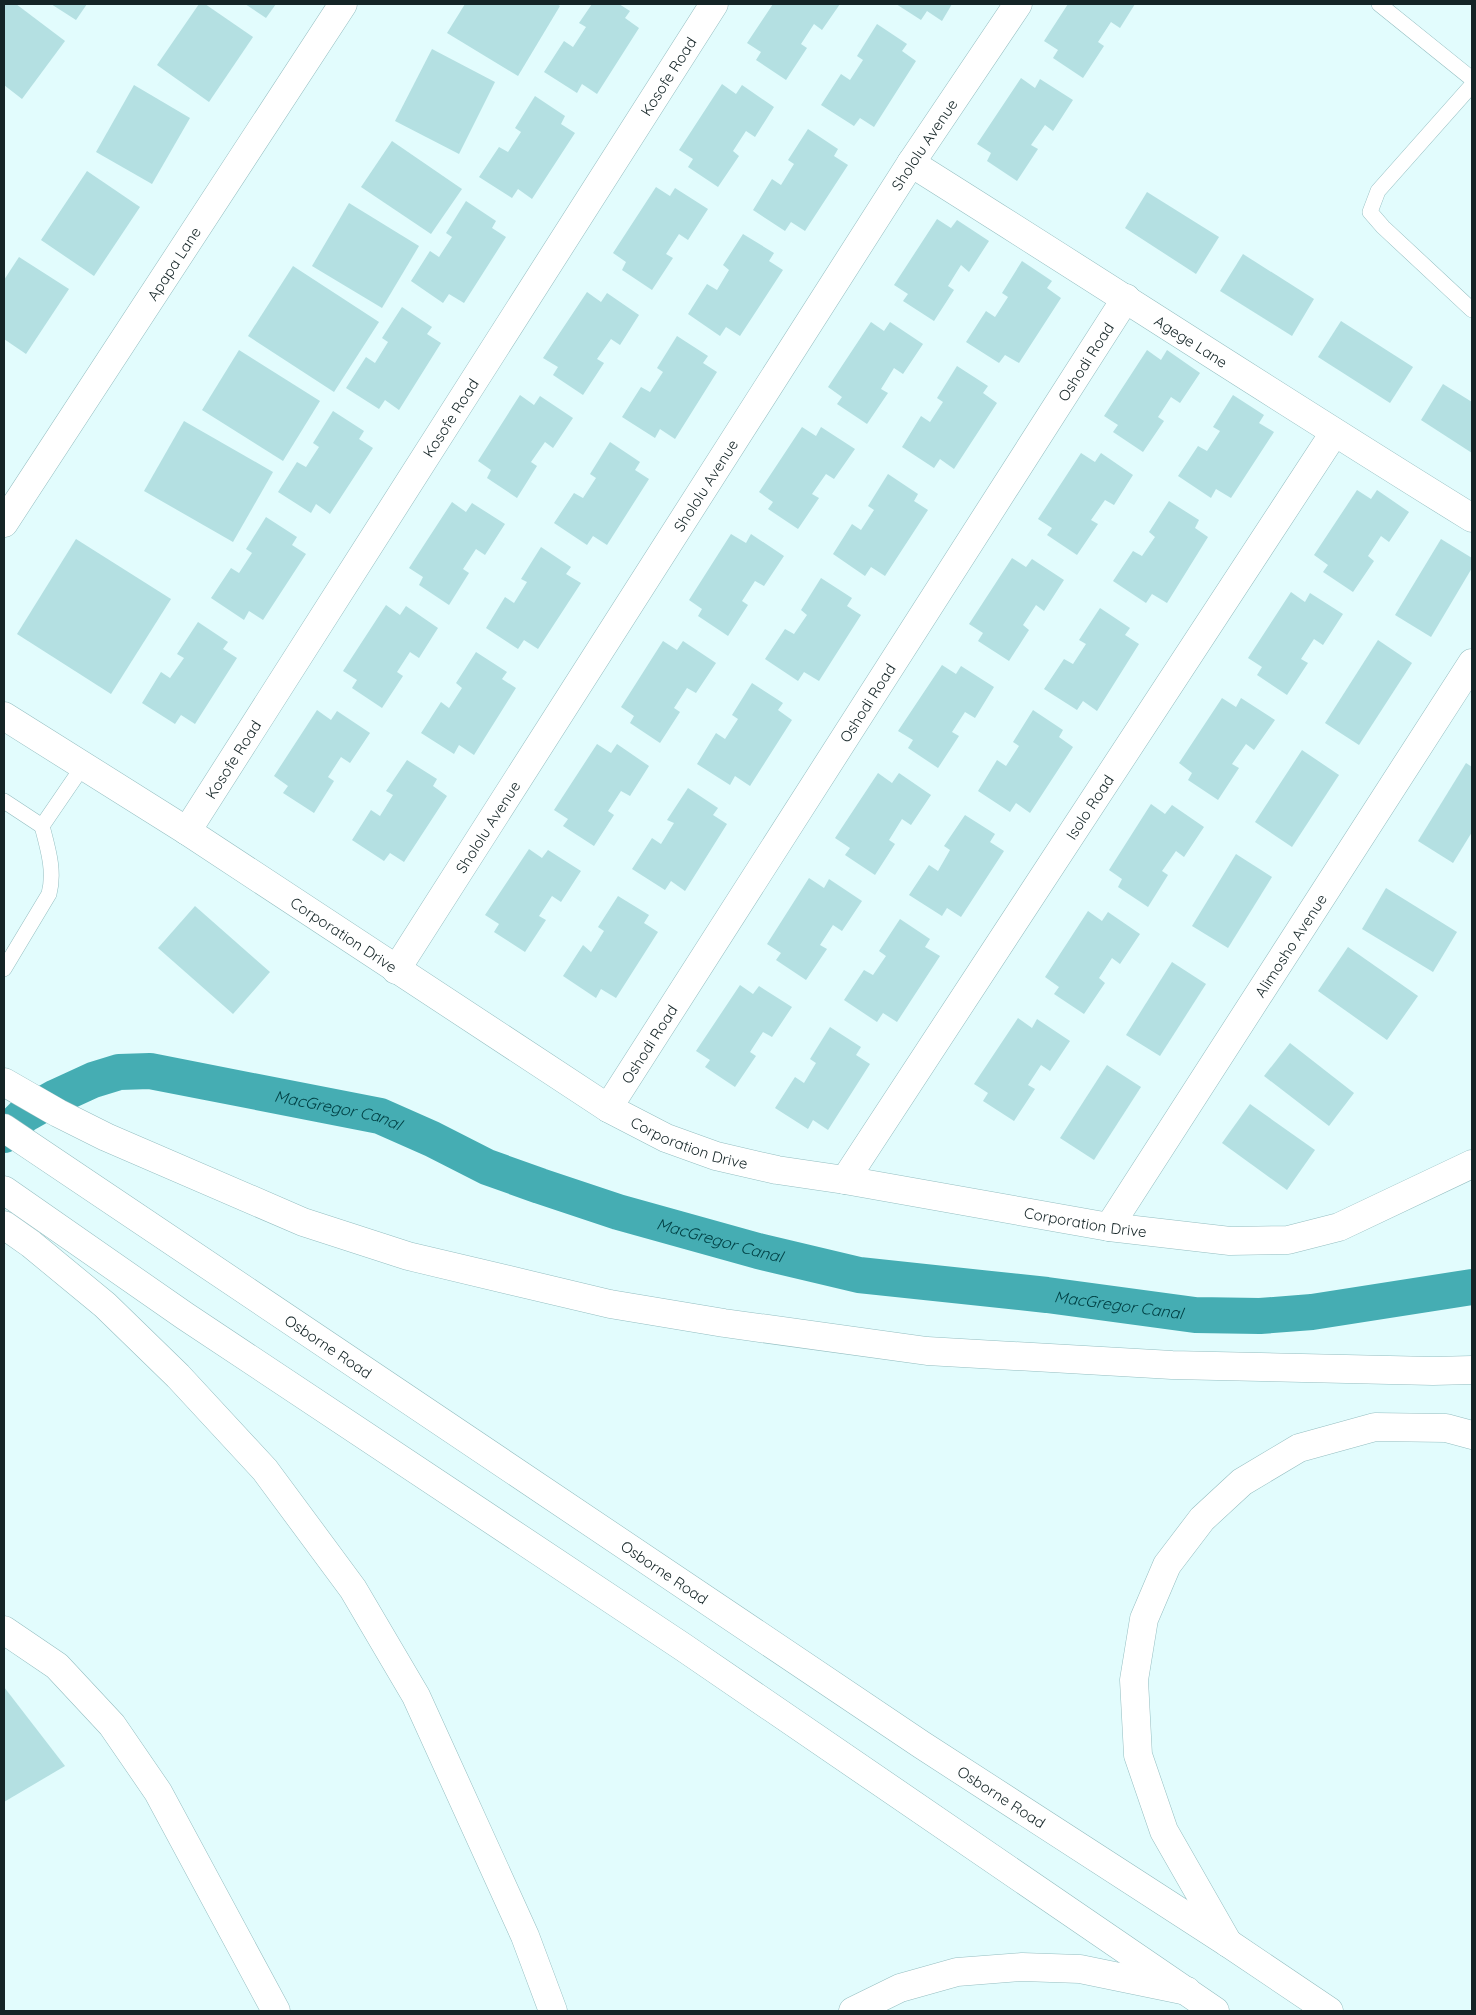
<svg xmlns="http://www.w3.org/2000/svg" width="1476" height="2015" font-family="Quicksand,sans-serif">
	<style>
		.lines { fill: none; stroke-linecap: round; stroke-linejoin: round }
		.canal { stroke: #45adb3; stroke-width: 36 }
		.building { fill: #b4e0e2 }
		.service-casing { stroke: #94bec1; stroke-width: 16 }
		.minor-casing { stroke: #94bec1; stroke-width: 29 }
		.primary-casing { stroke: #94bec1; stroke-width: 29 }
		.motorway-casing { stroke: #94bec1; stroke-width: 29 }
		.service { stroke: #fff; stroke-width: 15 }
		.minor { stroke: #fff; stroke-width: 28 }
		.primary { stroke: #fff; stroke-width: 28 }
		.motorway { stroke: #fff; stroke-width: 28 }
		.labels { text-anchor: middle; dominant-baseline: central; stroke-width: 4.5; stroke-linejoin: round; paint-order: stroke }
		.street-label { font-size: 15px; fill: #142426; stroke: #fff }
		.water-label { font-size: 16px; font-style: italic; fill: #004145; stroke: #fff }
	</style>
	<rect width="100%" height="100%" fill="#e2fcfd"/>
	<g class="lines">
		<path class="canal" id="s1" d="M4,1135l20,-20 32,-18 37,-17 26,-8 31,-1 230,45 52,23 55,28 53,19 78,26 140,39 101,24 188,20 148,20 65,1 52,-4 160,-25"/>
	</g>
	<g class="building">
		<polygon points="5,4 16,4 65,41 22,99 4,85"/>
		<polygon points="51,4 87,4 76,20"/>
		<polygon points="199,4 205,4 253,37 209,102 157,65"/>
		<polygon points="245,4 276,4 266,18"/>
		<polygon points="465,4 557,4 560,6 518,76 447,33"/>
		<polygon points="592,4 619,4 630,11 625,18 639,28 597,94 582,84 577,93 544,72 564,41 573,47 586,27 579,23"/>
		<polygon points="773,4 840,4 822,30 814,24 801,44 807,48 786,80 756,60 761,52 747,43"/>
		<polygon points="896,4 952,4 942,21 927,11 921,20"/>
		<polygon points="1068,4 1135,4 1120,28 1111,22 1098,42 1104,46 1083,78 1053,58 1058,50 1044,41"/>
		<polygon points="877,24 907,44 902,51 916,61 874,127 860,118 854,126 821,105 841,74 850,80 863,60 857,56"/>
		<polygon points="432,49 495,82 459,154 395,121"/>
		<polygon points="1021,78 1035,88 1040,79 1073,100 1053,131 1045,125 1031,145 1038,149 1017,181 987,161 991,153 977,144"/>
		<polygon points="722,84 736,94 742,85 774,107 755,137 746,131 733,151 739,156 718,187 688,167 693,159 679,150"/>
		<polygon points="134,85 190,118 152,184 96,152"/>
		<polygon points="535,96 565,116 561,124 575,133 532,199 518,189 512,198 479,177 499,147 508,152 521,132 515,128"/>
		<polygon points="808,129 838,149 834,156 848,165 805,231 791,222 785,231 753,210 772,179 781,185 794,164 788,160"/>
		<polygon points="392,141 462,189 431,234 361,187"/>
		<polygon points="87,171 140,207 94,276 41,240"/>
		<polygon points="656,187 670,196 675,188 708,209 688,240 679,234 666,254 673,258 652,290 622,270 626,262 613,253"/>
		<polygon points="1147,192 1219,237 1196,274 1125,228"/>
		<polygon points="466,201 496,221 492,228 506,237 464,303 449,294 443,303 411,281 430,251 439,257 452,237 446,233"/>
		<polygon points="349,203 419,246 382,308 312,266"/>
		<polygon points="937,219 951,228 957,220 989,241 969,272 961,265 948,286 954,290 934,321 903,301 908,294 894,285"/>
		<polygon points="743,234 774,253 769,261 783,270 740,336 726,327 720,336 688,314 707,284 717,290 729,270 723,265"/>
		<polygon points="1243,254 1314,299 1292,336 1220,291"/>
		<polygon points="19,257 69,289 26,354 4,339 4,280"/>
		<polygon points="1022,261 1052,281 1047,288 1061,298 1019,363 1005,355 999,363 966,342 986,311 995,317 1008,297 1002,293"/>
		<polygon points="293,266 379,322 334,392 248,336"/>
		<polygon points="587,292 601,302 607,293 639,315 620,345 611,339 597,359 604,363 583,395 553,375 558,367 543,358"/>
		<polygon points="402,307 432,327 427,334 441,343 399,410 385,400 379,409 346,388 366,357 375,363 388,342 382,338"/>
		<polygon points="1341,321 1413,367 1390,403 1318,357"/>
		<polygon points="871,322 884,331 890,322 923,344 903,374 894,368 881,389 888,393 867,424 837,404 842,397 828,387"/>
		<polygon points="677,336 708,356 703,363 717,372 675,439 660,429 655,438 622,417 641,387 650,392 663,372 657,368"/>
		<polygon points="239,350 320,401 283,461 202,410"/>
		<polygon points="1147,350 1161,360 1167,350 1200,373 1180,403 1171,397 1158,417 1164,421 1143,452 1113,432 1118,425 1104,416"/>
		<polygon points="957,366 988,386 983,393 997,403 954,469 940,459 934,468 902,447 921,416 930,422 943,402 937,398"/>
		<polygon points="1443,384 1472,402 1472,453 1421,420"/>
		<polygon points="520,395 534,405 540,396 573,418 553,448 545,442 531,462 537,466 517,498 487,478 491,470 478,461"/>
		<polygon points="1233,395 1264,415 1259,423 1274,432 1231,498 1216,489 1211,498 1178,476 1198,446 1207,451 1220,431 1213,427"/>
		<polygon points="333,411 364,431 359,439 373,448 330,514 316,504 311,513 278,492 297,462 306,467 319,447 313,443"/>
		<polygon points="184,421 273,472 233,542 144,491"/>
		<polygon points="802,427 816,436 821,427 855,449 834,479 826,474 812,494 819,498 798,529 768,509 773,502 759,492"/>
		<polygon points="610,442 640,462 635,470 649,479 607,545 593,536 587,545 554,523 574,493 583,498 596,478 590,474"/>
		<polygon points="1081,453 1095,462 1101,453 1133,475 1114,505 1105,500 1091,520 1098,524 1077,555 1047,535 1052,528 1038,519"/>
		<polygon points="888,474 918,494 914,501 928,510 885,576 871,567 865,576 833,554 852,524 861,530 874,510 868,506"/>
		<polygon points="1357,490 1371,499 1377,490 1409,512 1389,542 1381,536 1368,556 1374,561 1353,592 1323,572 1328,565 1314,555"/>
		<polygon points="1169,501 1199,520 1195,528 1208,537 1167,603 1152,594 1146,603 1113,581 1133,551 1142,556 1155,537 1149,532"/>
		<polygon points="452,502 466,512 472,503 505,524 485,555 476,549 463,569 469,573 449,605 419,585 423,577 409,568"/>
		<polygon points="266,517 297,537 292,545 306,554 263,620 249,611 244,620 211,598 231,568 239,573 252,553 246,549"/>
		<polygon points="731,534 746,543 751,534 784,556 764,586 755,581 742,601 748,605 728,636 698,616 702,609 689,600"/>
		<polygon points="76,539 171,599 111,694 17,634"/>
		<polygon points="1441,539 1472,558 1472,568 1431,637 1395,615"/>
		<polygon points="541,547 571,567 566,574 581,583 538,649 524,640 518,649 486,628 505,597 514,603 527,582 521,579"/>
		<polygon points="1012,558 1026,567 1032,559 1064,580 1044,611 1036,605 1023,625 1029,630 1009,661 978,641 983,633 969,624"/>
		<polygon points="821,578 852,598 847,606 861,615 819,681 804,672 798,681 765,659 785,629 794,634 807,615 801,610"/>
		<polygon points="1291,592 1305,602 1310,593 1343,614 1323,645 1314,639 1301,659 1308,663 1287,695 1257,675 1262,667 1248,658"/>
		<polygon points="386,605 400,615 406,606 438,628 419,658 410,652 397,672 403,676 382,708 352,688 357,680 343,671"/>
		<polygon points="1100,608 1130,628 1125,635 1139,644 1097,711 1083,701 1077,710 1044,689 1064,659 1073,664 1086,644 1079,640"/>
		<polygon points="198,622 228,642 223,649 237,658 195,724 181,715 175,724 142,703 161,672 170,678 184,658 177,654"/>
		<polygon points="1378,640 1412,663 1359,745 1325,723"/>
		<polygon points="663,641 677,650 683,641 716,663 696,693 687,688 674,708 680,712 660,743 630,723 634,716 621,707"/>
		<polygon points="476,652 507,672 502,679 516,688 474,755 459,745 454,754 421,733 441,702 449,708 462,688 456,683"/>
		<polygon points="942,665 956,674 961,666 994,687 975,718 965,712 952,732 959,736 938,768 908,748 913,740 898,731"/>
		<polygon points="752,683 783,703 778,710 792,720 750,786 735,776 730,785 697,764 716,733 725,739 738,719 732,715"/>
		<polygon points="1222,698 1236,707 1241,698 1275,720 1254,750 1246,744 1232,764 1239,768 1218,800 1188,780 1192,773 1179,763"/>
		<polygon points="317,710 331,720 337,711 370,733 350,763 341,757 328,777 334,781 314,813 283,793 288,786 274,776"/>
		<polygon points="1033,710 1063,730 1059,737 1073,747 1030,813 1016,803 1010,812 978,791 997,760 1006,766 1019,746 1013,742"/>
		<polygon points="597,744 611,753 617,744 649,766 630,796 621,791 608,811 614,815 594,846 563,826 568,819 554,810"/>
		<polygon points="1302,750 1339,775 1292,847 1255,822"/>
		<polygon points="407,760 437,779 433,786 447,796 404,862 390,853 384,861 352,840 371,810 380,816 393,795 386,791"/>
		<polygon points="1466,763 1472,767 1472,832 1453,863 1418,841"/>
		<polygon points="878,773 892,783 899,773 931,795 911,825 902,819 889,840 895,844 875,875 845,855 850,848 835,838"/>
		<polygon points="688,788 718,808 713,815 727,824 685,891 671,881 665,890 632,869 652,838 661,844 674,823 667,820"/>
		<polygon points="1151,804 1165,814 1172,805 1204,827 1184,857 1176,851 1162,871 1168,875 1148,907 1118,887 1122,879 1109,870"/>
		<polygon points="965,815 995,834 990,842 1004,851 961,917 947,908 942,916 909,895 929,865 938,871 950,850 944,846"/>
		<polygon points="529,849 542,858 548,850 581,871 561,902 552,896 539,916 546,920 525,952 494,932 499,924 485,915"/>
		<polygon points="1236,854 1272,877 1228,948 1192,926"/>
		<polygon points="809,878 824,888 829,879 862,901 842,931 833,925 820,945 827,949 806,980 776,960 781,953 767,944"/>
		<polygon points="1386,888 1457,932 1433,972 1362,929"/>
		<polygon points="618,896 649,915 644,923 658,932 616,998 601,989 596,998 563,976 583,945 591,952 604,931 598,927"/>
		<polygon points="195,906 270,972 233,1014 158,948"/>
		<polygon points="1088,911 1102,921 1108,912 1140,934 1120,964 1112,958 1099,978 1105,983 1084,1014 1054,994 1059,987 1045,977"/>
		<polygon points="900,919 930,939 925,947 940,956 897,1022 883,1013 877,1022 844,1000 864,970 873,975 886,956 879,951"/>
		<polygon points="1348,947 1418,996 1387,1040 1318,991"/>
		<polygon points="1172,962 1206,984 1160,1056 1126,1035"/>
		<polygon points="740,985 753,994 759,986 792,1007 772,1037 763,1032 750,1052 756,1056 735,1087 705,1067 710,1060 696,1051"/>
		<polygon points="1018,1018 1032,1028 1037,1019 1070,1041 1050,1071 1041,1065 1028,1085 1035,1089 1014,1121 983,1101 988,1093 974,1084"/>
		<polygon points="830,1027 861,1047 856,1055 870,1064 828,1130 813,1120 808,1129 775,1108 795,1077 804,1083 816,1063 810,1059"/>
		<polygon points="1290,1043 1354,1093 1329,1126 1264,1076"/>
		<polygon points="1107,1065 1141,1087 1094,1160 1060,1138"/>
		<polygon points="1250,1104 1315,1150 1287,1190 1222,1143"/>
		<polygon points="4,1687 65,1766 4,1802"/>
	</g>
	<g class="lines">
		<g class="service-casing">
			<g id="service">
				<polyline points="1379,4 1472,79"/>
				<polyline points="1472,85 1378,191 1370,212 1383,227 1472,310"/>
				<polyline points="4,801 42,826 83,766"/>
				<path d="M4,969l45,-75c6,-23 -1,-45 -7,-68"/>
			</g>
		</g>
		<g class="minor-casing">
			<g id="minor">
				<path id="s2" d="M911,163c188,118 373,239 561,355"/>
				<path id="s3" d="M4,523l339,-519"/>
				<path id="s4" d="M4,716l183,115 421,277 58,30 50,18 61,14 68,10 264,47 121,14 58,-1 51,-13 133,-63"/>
				<path id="s5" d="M187,831l527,-827"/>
				<path id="s6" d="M396,970l515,-807 107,-159"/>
				<path id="s7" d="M608,1108l518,-810"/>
				<path id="s8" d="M845,1180l489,-747"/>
				<path id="s9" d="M1109,1227l363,-564"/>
				<polyline points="4,1630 57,1666 112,1725 158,1792 276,2011"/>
			</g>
		</g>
		<g class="primary-casing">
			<g id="primary">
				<path id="s10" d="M4,1128l918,617 306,198 101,68"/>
				<polyline points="4,1190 185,1316 683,1647 1215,2011"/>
			</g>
		</g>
		<g class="motorway-casing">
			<g id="motorway">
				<polyline points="4,1082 58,1113 106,1137 303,1222 408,1256 610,1304 724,1323 927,1351 1172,1365 1433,1371 1472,1370"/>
				<polyline points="4,1225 31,1244 105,1305 178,1376 265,1470 353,1589 416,1696 525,1936 553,2011"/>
				<polyline points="1228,1943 1164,1831 1138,1755 1134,1680 1144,1619 1167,1565 1202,1519 1242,1482 1299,1448 1375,1427 1446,1428 1472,1435"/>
				<polyline points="853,2011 900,1988 957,1972 1022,1967 1080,1969 1187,1991"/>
			</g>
		</g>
		<use href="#service" class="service"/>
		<use href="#minor" class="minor"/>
		<use href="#primary" class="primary"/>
		<use href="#motorway" class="motorway"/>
	</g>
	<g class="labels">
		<g class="street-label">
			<text stroke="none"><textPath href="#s5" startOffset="895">Kosofe Road</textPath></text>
			<text stroke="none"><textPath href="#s6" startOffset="980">Shololu Avenue</textPath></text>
			<text stroke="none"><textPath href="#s3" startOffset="310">Apapa Lane</textPath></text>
			<text stroke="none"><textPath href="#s2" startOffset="332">Agege Lane</textPath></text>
			<text stroke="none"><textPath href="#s7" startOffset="886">Oshodi Road</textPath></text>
			<text stroke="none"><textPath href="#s5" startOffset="490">Kosofe Road</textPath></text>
			<text stroke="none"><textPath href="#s6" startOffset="575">Shololu Avenue</textPath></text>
			<text stroke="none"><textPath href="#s7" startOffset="481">Oshodi Road</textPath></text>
			<text stroke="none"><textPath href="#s5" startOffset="85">Kosofe Road</textPath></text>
			<text stroke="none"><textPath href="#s8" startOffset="446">Isolo Road</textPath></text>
			<text stroke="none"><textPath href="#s6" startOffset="170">Shololu Avenue</textPath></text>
			<text stroke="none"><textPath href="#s4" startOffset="404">Corporation Drive</textPath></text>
			<text stroke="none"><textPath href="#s9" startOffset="335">Alimosho Avenue</textPath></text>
			<text stroke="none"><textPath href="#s7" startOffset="76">Oshodi Road</textPath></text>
			<text stroke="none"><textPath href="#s4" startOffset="809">Corporation Drive</textPath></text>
			<text stroke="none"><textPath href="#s4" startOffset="1214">Corporation Drive</textPath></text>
			<text stroke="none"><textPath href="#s10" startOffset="391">Osborne Road</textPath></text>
			<text stroke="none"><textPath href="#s10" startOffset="796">Osborne Road</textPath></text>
			<text stroke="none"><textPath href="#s10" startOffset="1201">Osborne Road</textPath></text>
		</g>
		<g class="water-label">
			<text stroke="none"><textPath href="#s1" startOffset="356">MacGregor Canal</textPath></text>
			<text stroke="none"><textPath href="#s1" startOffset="761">MacGregor Canal</textPath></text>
			<text stroke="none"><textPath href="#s1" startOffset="1166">MacGregor Canal</textPath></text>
		</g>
	</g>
	<rect width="1476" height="2015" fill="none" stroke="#142426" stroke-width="10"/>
</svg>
